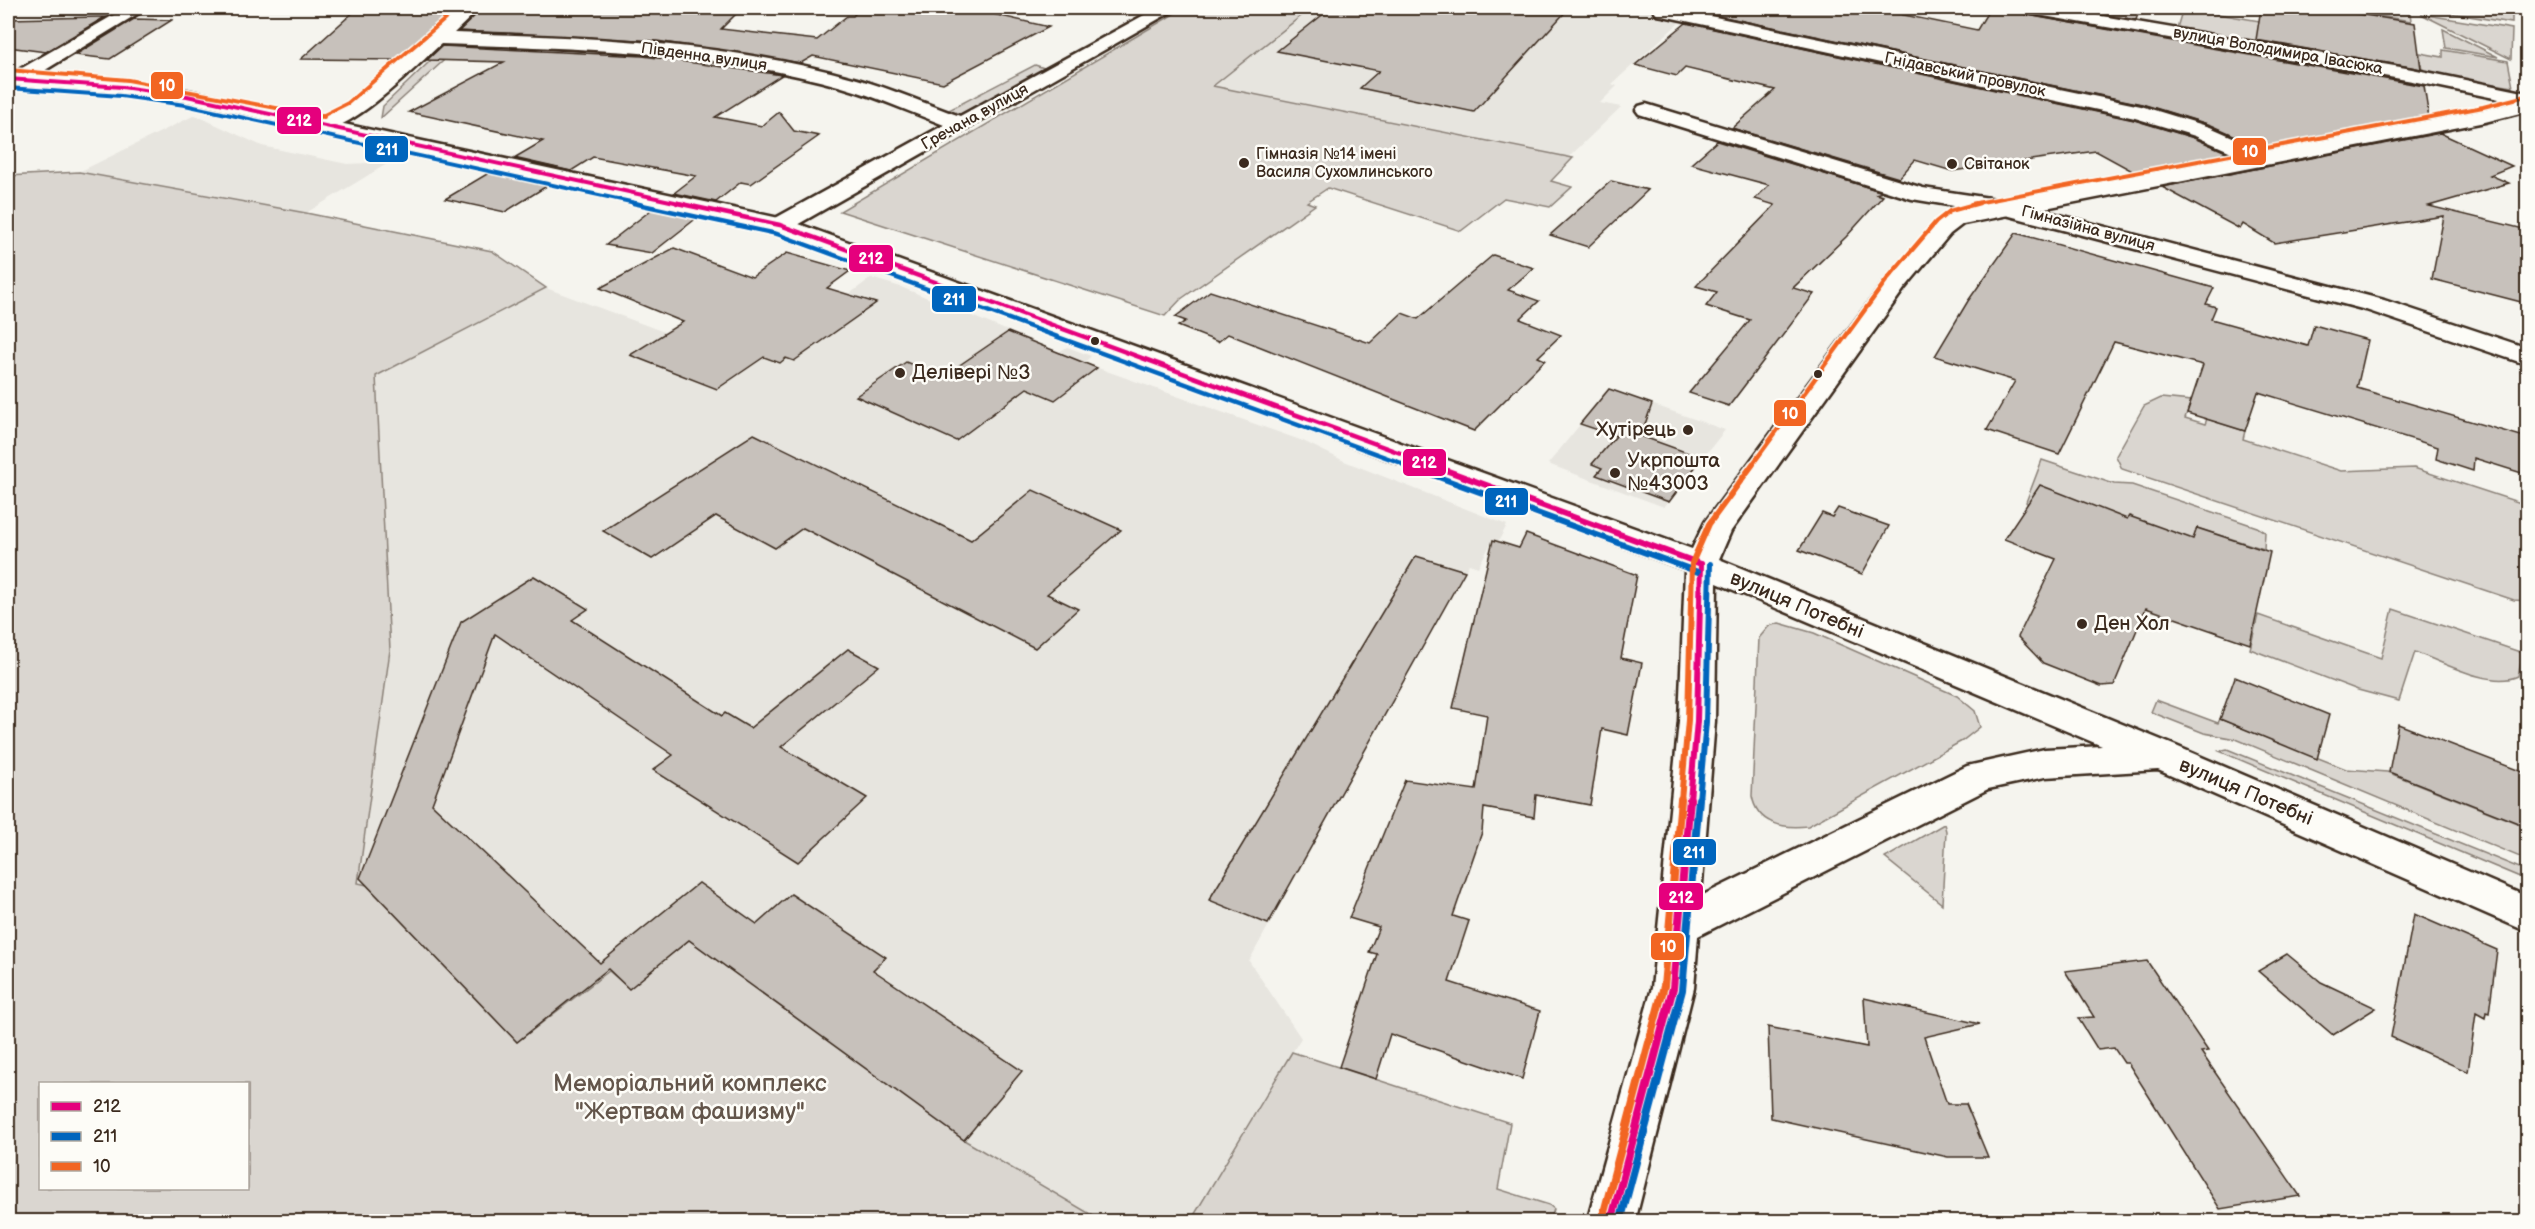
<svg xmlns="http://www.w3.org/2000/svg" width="2535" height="1229" font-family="'Balsamiq Sans',sans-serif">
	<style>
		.built { fill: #e7e5df }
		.green { fill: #dad6d0; stroke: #8a8077; stroke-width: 1.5; fill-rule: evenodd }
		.building { fill: #c7c1bb; stroke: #3b2a1e; stroke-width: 1.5 }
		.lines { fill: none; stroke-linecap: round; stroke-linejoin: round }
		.street-casing { stroke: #3b2a1e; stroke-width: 5 }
		.secondary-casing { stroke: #3b2a1e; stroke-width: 5 }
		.street { fill: #fdfcf7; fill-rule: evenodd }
		.secondary { fill: #fdfcf7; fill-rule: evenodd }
		.bus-1-far3-casing { stroke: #fdfcf7; stroke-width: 7 }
		.bus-1-far2-casing { stroke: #fdfcf7; stroke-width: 8 }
		.bus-1-far1-casing { stroke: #fdfcf7; stroke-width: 10 }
		.bus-1-casing { stroke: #fdfcf7; stroke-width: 12 }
		.bus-2-far3-casing { stroke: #fdfcf7; stroke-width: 7 }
		.bus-2-far2-casing { stroke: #fdfcf7; stroke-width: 8 }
		.bus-2-far1-casing { stroke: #fdfcf7; stroke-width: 10 }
		.bus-2-casing { stroke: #fdfcf7; stroke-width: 12 }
		.bus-3-far3-casing { stroke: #fdfcf7; stroke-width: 7 }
		.bus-3-far2-casing { stroke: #fdfcf7; stroke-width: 8 }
		.bus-3-far1-casing { stroke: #fdfcf7; stroke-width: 10 }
		.bus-3-casing { stroke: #fdfcf7; stroke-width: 12 }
		.bus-1-far3 { stroke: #e5007d; stroke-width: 4 }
		.bus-1-far2 { stroke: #e5007d; stroke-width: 4.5 }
		.bus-1-far1 { stroke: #e5007d; stroke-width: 6 }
		.bus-1 { stroke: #e5007d; stroke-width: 8 }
		.bus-2-far3 { stroke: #0065bd; stroke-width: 4 }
		.bus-2-far2 { stroke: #0065bd; stroke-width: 4.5 }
		.bus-2-far1 { stroke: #0065bd; stroke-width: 6 }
		.bus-2 { stroke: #0065bd; stroke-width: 8 }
		.bus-3-far3 { stroke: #f26522; stroke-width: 4 }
		.bus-3-far2 { stroke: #f26522; stroke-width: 4.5 }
		.bus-3-far1 { stroke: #f26522; stroke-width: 6 }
		.bus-3 { stroke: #f26522; stroke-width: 8 }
		.poi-dot { fill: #3b2a1e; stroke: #fdfcf7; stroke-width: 2 }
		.labels { text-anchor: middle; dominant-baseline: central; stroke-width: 5; stroke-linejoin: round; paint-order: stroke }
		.far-street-label { font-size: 16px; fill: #3b2a1e; stroke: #fdfcf7 }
		.far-poi-label { font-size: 16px; fill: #3b2a1e; stroke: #fdfcf7; text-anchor: start }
		.poi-label { font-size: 20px; fill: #3b2a1e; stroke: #fdfcf7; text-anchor: start }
		.street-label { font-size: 20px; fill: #3b2a1e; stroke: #fdfcf7 }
		.near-park-label { font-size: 24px; fill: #63554a; stroke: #fdfcf7 }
		.line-badge { stroke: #fdfcf7; stroke-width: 2 }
		.badge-label { font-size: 16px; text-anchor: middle; font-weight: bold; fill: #fff }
	</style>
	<rect width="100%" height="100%" fill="#f5f4ee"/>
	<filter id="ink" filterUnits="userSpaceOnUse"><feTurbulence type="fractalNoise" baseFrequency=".0167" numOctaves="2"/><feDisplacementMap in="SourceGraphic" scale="12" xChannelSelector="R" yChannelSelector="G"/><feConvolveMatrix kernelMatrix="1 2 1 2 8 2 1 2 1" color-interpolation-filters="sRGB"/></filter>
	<g filter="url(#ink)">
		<g class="built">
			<polygon points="1184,8 1645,8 1680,22 1612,84 1617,86 1600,103 1621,107 1570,156 1573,158 1551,181 1572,187 1550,207 1504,198 1461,231 1328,188 1307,202 1315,205 1181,299 1165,316 840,211"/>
			<polygon points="195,115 262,146 347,164 390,162 306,213 79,172"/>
			<polygon points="871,278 901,287 1059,352 1067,347 1091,356 1084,363 1303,441 1344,461 1507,525 1498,542 1493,540 1478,567 1469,564 1249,961 1301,1038 1190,1221 1102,1221 964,1140 629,989 609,971 517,1042 367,885 358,883 390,650 376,376 546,288 753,365"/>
			<polygon points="1609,389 1725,430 1664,507 1548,464"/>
		</g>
		<g class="green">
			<polygon points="1184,8 1311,8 1213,86 1573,158 1551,181 1572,187 1550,207 1504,198 1461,231 1328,188 1307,202 1315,205 1181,299 1165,316 840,211"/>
			<polygon points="2183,8 2395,44 2349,55 2349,58 2177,28"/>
			<polygon points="2330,8 2382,8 2410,12 2411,21"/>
			<polygon points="2419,8 2512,8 2512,23"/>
			<polygon points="2421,14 2512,29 2511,59"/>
			<polygon points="2443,29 2498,57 2446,48"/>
			<polygon points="465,41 381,118 383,106 449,43"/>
			<polygon points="2443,50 2508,61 2513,87 2422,72 2420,53 2443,57"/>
			<polygon points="1035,65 1047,69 959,115 947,111"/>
			<path d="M79,172l227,41 186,38 54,37 -170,88 14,274 -32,233 9,2 150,157 92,-71 20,17 60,-48 275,200 138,81 -1094,1v-1046zM40,1084h208v104h-208z"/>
			<polygon points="2161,398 2191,401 2185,418 2205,424 2207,419 2245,431 2243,439 2341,471 2414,468 2527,505 2527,601 2514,600 2122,469 2116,456 2144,406"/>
			<polygon points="2042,460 2114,484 2132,485 2257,527 2265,532 2264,549 2197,528 2187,562 2029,505 2026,502"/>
			<path d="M2393,609l130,44 -5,23c-27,13 -76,-14 -103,-24l-16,49 -41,-11 -108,-41 8,-34 123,43z"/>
			<path d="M1779,623l35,10 143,63 18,15 5,16 -18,14 -154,85c-25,3 -51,-2 -56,-30l7,-158 10,-12z"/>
			<polygon points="2156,700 2218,723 2220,719 2346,769 2387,772 2527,827 2527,860 2236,739 2204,733 2151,712"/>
			<polygon points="2227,749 2527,871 2527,880 2219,751"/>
			<polygon points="1944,824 1946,831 1942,904 1885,858"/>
			<polygon points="1292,1052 1510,1123 1498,1189 1549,1205 1554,1209 1550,1222 1190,1222"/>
		</g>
		<g class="building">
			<polygon points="358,8 439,8 433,12 452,12 397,60 301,59"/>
			<polygon points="551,8 742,8 721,29 817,40 847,16 853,16 860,8 967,8 1049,27 943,83 813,56 801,63 657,41 459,31 479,12 546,12"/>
			<polygon points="1331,8 1569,8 1474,112 1360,88 1379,71 1277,51"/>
			<polygon points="1705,8 1870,8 1977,30 1990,8 2016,8 2027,15 2424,86 2429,118 2265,149 2211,125 2142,104 1700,12"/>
			<polygon points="2065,8 2140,8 2136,20"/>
			<polygon points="2261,8 2320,8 2415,23 2421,69 2256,40"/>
			<polygon points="98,17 105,17 46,52 8,47 8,19"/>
			<polygon points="134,19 172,20 110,59 75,55"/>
			<polygon points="1686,23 2134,120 2194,138 2233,155 2136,173 2096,151 1952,171 1915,160 1899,178 1732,128 1775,90 1685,68 1677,76 1635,65"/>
			<polygon points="442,46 643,56 782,75 715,117 762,126 779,112 794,131 819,136 751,184 741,182 716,202 674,193 696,176 593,157 571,171 514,158 543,141 409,112 504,62 427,60"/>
			<polygon points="2440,133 2512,166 2490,175 2509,183 2429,206 2528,230 2525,303 2432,279 2444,216 2274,243 2243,224 2240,229 2162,187"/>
			<polygon points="1717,141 1883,192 1875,194 1883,196 1846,237 1793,288 1814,294 1729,406 1689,393 1750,320 1706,306 1717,292 1696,286 1775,205 1755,199 1769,185 1691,164"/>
			<polygon points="492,171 550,184 505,212 445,199"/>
			<polygon points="1611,181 1648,190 1588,247 1550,235"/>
			<polygon points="655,207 698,217 652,253 606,245"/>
			<polygon points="2016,233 2214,288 2206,304 2216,307 2211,319 2308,346 2314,325 2368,340 2357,388 2528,438 2528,475 2474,458 2473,471 2436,459 2438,447 2258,392 2245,431 2187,413 2203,365 2114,342 2059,454 1987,430 2015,381 1935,356 1968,301"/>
			<polygon points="674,248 752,277 787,253 850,271 827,288 876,303 794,361 786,358 780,363 764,357 717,389 630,355 683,322 600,288"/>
			<polygon points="1493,255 1534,268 1508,290 1539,301 1520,319 1561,335 1538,357 1545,360 1474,431 1228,334 1218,342 1178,326 1186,321 1175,317 1210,291 1370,343 1402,313 1418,319"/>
			<polygon points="1008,332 1097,368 1055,400 1027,388 956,441 856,396 906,362 942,377"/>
			<polygon points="1609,389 1652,404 1641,436 1702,458 1669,502 1596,475 1602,468 1592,464 1616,436 1580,424"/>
			<polygon points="754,434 971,540 1033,490 1121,530 1047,594 1078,609 1035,648 803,528 775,548 716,516 652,559 603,531"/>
			<polygon points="2040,485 2127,519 2129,516 2193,539 2197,528 2270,552 2250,644 2146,608 2114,685 2101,686 2043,663 2018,637 2056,559 2004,539"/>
			<polygon points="1838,508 1889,526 1862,574 1799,550 1822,513 1832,517"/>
			<polygon points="1526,534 1637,575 1621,658 1642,663 1628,735 1602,729 1590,805 1536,795 1534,817 1484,808 1482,832 1453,916 1469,921 1449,982 1540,1011 1522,1079 1390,1034 1376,1079 1339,1067 1377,954 1369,952 1379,927 1349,918 1405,780 1476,790 1487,715 1453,708 1493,540 1519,548"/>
			<polygon points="1416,556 1465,571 1268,924 1209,900"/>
			<polygon points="534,576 588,609 572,620 722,716 725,713 750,728 848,649 879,666 781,747 867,798 798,862 653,770 673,755 495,634 432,804 600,963 699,883 757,924 791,894 886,957 873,970 1022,1071 964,1140 689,940 629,989 608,969 517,1042 360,878 461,622"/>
			<polygon points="2235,677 2329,715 2317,759 2220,719"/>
			<polygon points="2398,724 2528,774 2528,827 2389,772"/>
			<polygon points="2414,914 2497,950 2489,1013 2486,1012 2485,1018 2476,1013 2468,1072 2391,1037"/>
			<polygon points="2287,954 2321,982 2376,1008 2333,1035 2258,971"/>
			<polygon points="2147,961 2208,1051 2201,1052 2300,1196 2220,1209 2128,1063 2124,1063 2114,1048 2098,1050 2078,1018 2094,1017 2065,971"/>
			<polygon points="1864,998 1980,1024 1924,1037 1947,1104 1966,1104 1988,1157 1948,1157 1771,1118 1768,1027 1867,1047"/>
		</g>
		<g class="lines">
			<g class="street-casing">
				<g id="street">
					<polygon points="126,8 147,8 24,83 17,85 8,80 10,75"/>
					<path d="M461,8h19l-26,25c134,4 273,9 403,46 35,10 69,25 103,37l197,-108h21l-390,222h-16l-4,-5 4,-5 172,-95c-34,-13 -67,-28 -102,-38 -129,-36 -268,-39 -401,-43 -24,21 -94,94 -126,86l-3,-4 3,-4 31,-15z"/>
					<polygon points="1656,8 1672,8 2141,106 2210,127 2269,153 2272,158 2269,163 2261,165 2195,136 2135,118 1663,16 1657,15 1654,11"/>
					<polygon points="2018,8 2055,8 2412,69 2528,93 2528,105 2412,81 2027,13"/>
					<polygon points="1646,104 1923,188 2003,200 2384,300 2528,348 2528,365 2366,310 2002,214 1912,199 1639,114 1636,110 1639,106"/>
				</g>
			</g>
			<g class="secondary-casing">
				<path id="secondary" d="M8,73l114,8 65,9 601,130 904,329 13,-27 181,-243 48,-55 13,-10 23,-7 514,-97 44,-11v12l-43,11 -522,102 -13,10 -46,55 -173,242 -12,28 457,187 352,151v35l-370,-162 -113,7 -57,12 -290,147 -4,52 -59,234h-48l65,-234 27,-267 6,-151 -912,-339 -586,-129 -65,-9 -114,-8zM1717,583l385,163 -57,3 -78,17 -266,130 14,-175z"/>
			</g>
			<use href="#street" class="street"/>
			<use href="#secondary" class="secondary"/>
			<g class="bus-1-far3-casing">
				<polyline id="bus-1-far3" points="8,79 122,87 187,96 684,204"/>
			</g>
			<g class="bus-1-far2-casing">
				<polyline id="bus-1-far2" points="677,203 780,225 1433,465"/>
			</g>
			<g class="bus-1-far1-casing">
				<g id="bus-1-far1">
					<polyline points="1429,464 1701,564"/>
					<polyline points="1690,800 1697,721 1701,564"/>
				</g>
			</g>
			<g class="bus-1-casing">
				<polyline id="bus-1" points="1611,1222 1673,988 1690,799"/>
			</g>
			<g class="bus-2-far3-casing">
				<polyline id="bus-2-far3" points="8,88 121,96 185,105 640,204"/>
			</g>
			<g class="bus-2-far2-casing">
				<polyline id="bus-2-far2" points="633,203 777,234 1407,465"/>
			</g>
			<g class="bus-2-far1-casing">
				<g id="bus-2-far1">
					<polyline points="1403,464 1698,572"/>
					<polyline points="1699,800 1706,722 1710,564"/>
				</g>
			</g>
			<g class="bus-2-casing">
				<polyline id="bus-2" points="1620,1222 1682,990 1699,799"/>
			</g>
			<g class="bus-3-far3-casing">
				<g id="bus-3-far3">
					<polyline points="8,70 128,80 324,117"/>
					<polyline points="318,118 348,103 458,8"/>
					<polyline points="1971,204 2483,107 2526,96"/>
				</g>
			</g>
			<g class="bus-3-far2-casing">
				<polyline id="bus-3-far2" points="1752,465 1888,278 1936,222 1950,211 1979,203"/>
			</g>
			<g class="bus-3-far1-casing">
				<polyline id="bus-3-far1" points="1681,800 1688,720 1692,563 1709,524 1753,464"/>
			</g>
			<g class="bus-3-casing">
				<polyline id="bus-3" points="1602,1220 1664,986 1681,799"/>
			</g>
			<use href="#bus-1-far3" class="bus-1-far3"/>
			<use href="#bus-1-far2" class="bus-1-far2"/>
			<use href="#bus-1-far1" class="bus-1-far1"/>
			<use href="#bus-1" class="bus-1"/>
			<use href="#bus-2-far3" class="bus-2-far3"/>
			<use href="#bus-2-far2" class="bus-2-far2"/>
			<use href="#bus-2-far1" class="bus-2-far1"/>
			<use href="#bus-2" class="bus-2"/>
			<use href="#bus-3-far3" class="bus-3-far3"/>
			<use href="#bus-3-far2" class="bus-3-far2"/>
			<use href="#bus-3-far1" class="bus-3-far1"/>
			<use href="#bus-3" class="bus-3"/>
		</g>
	</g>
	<g class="poi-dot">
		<circle cx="1244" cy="163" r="6"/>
		<circle cx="1952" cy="164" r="6"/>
		<circle cx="1095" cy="341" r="5"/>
		<circle cx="900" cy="373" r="6"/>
		<circle cx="1818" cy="374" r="5"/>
		<circle cx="1688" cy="430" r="6"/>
		<circle cx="1615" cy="473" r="6"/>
		<circle cx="2082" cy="624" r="6"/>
	</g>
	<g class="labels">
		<g class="far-street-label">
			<text transform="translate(2278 51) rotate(10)">вулиця Володимира Івасюка</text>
			<text transform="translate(704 57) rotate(8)">Південна вулиця</text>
			<text transform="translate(1965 75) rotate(12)">Гнідавський провулок</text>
			<text transform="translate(975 117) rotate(-29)">Гречана вулиця</text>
			<text transform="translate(2088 229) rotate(15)">Гімназійна вулиця</text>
		</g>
		<g class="far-poi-label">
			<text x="1256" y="154">Гімназія №14 імені<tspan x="1256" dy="18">Василя Сухомлинського</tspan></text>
			<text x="1964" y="164">Світанок</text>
		</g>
		<g class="poi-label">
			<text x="912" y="373">Делівері №3</text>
			<text x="1676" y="430" text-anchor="end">Хутірець</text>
			<text x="1627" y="461">Укрпошта<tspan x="1627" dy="23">№43003</tspan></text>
			<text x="2094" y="624">Ден Хол</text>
		</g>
		<g class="street-label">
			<text transform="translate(1797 605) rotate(23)">вулиця Потебні</text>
			<text transform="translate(2246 792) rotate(23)">вулиця Потебні</text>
		</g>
		<g class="near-park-label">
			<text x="690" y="1083">Меморіальний комплекс<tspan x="690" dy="28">"Жертвам фашизму"</tspan></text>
		</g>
	</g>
	<g class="line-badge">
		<rect x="150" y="71" width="34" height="29" rx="6" fill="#f26522"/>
		<rect x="276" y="106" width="46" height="29" rx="6" fill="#e5007d"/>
		<rect x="364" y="135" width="45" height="28" rx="6" fill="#0065bd"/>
		<rect x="2232" y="137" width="35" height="29" rx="6" fill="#f26522"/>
		<rect x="848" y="244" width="46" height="29" rx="6" fill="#e5007d"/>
		<rect x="931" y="285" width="46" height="28" rx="6" fill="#0065bd"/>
		<rect x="1773" y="399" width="34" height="28" rx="6" fill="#f26522"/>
		<rect x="1402" y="448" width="45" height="29" rx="6" fill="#e5007d"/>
		<rect x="1484" y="487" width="45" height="29" rx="6" fill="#0065bd"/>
		<rect x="1672" y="838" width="45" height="28" rx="6" fill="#0065bd"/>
		<rect x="1658" y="882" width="46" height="29" rx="6" fill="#e5007d"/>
		<rect x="1650" y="932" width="35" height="29" rx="6" fill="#f26522"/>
	</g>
	<g class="badge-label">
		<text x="167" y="91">10</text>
		<text x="299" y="126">212</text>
		<text x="387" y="155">211</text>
		<text x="2250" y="157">10</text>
		<text x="871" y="264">212</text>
		<text x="954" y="305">211</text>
		<text x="1790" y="419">10</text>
		<text x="1424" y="468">212</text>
		<text x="1506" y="507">211</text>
		<text x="1694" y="858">211</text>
		<text x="1681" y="903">212</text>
		<text x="1668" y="952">10</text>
	</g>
	<rect width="2535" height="1229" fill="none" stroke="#fdfcf7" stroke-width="30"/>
	<rect x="15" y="15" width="2505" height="1199" fill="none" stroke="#3b2a1e" stroke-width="2" filter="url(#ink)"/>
	<rect x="39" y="1082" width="210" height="108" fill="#fdfcf7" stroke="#afa8a0" stroke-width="1.5"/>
	<rect x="51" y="1102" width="30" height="9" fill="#e5007d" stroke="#afa8a0" stroke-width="1.5"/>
	<text x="93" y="1112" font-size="18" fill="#3b2a1e">212</text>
	<rect x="51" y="1132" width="30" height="9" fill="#0065bd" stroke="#afa8a0" stroke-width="1.5"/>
	<text x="93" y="1142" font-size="18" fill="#3b2a1e">211</text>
	<rect x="51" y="1162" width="30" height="9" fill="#f26522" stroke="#afa8a0" stroke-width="1.5"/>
	<text x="93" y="1172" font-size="18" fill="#3b2a1e">10</text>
</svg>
